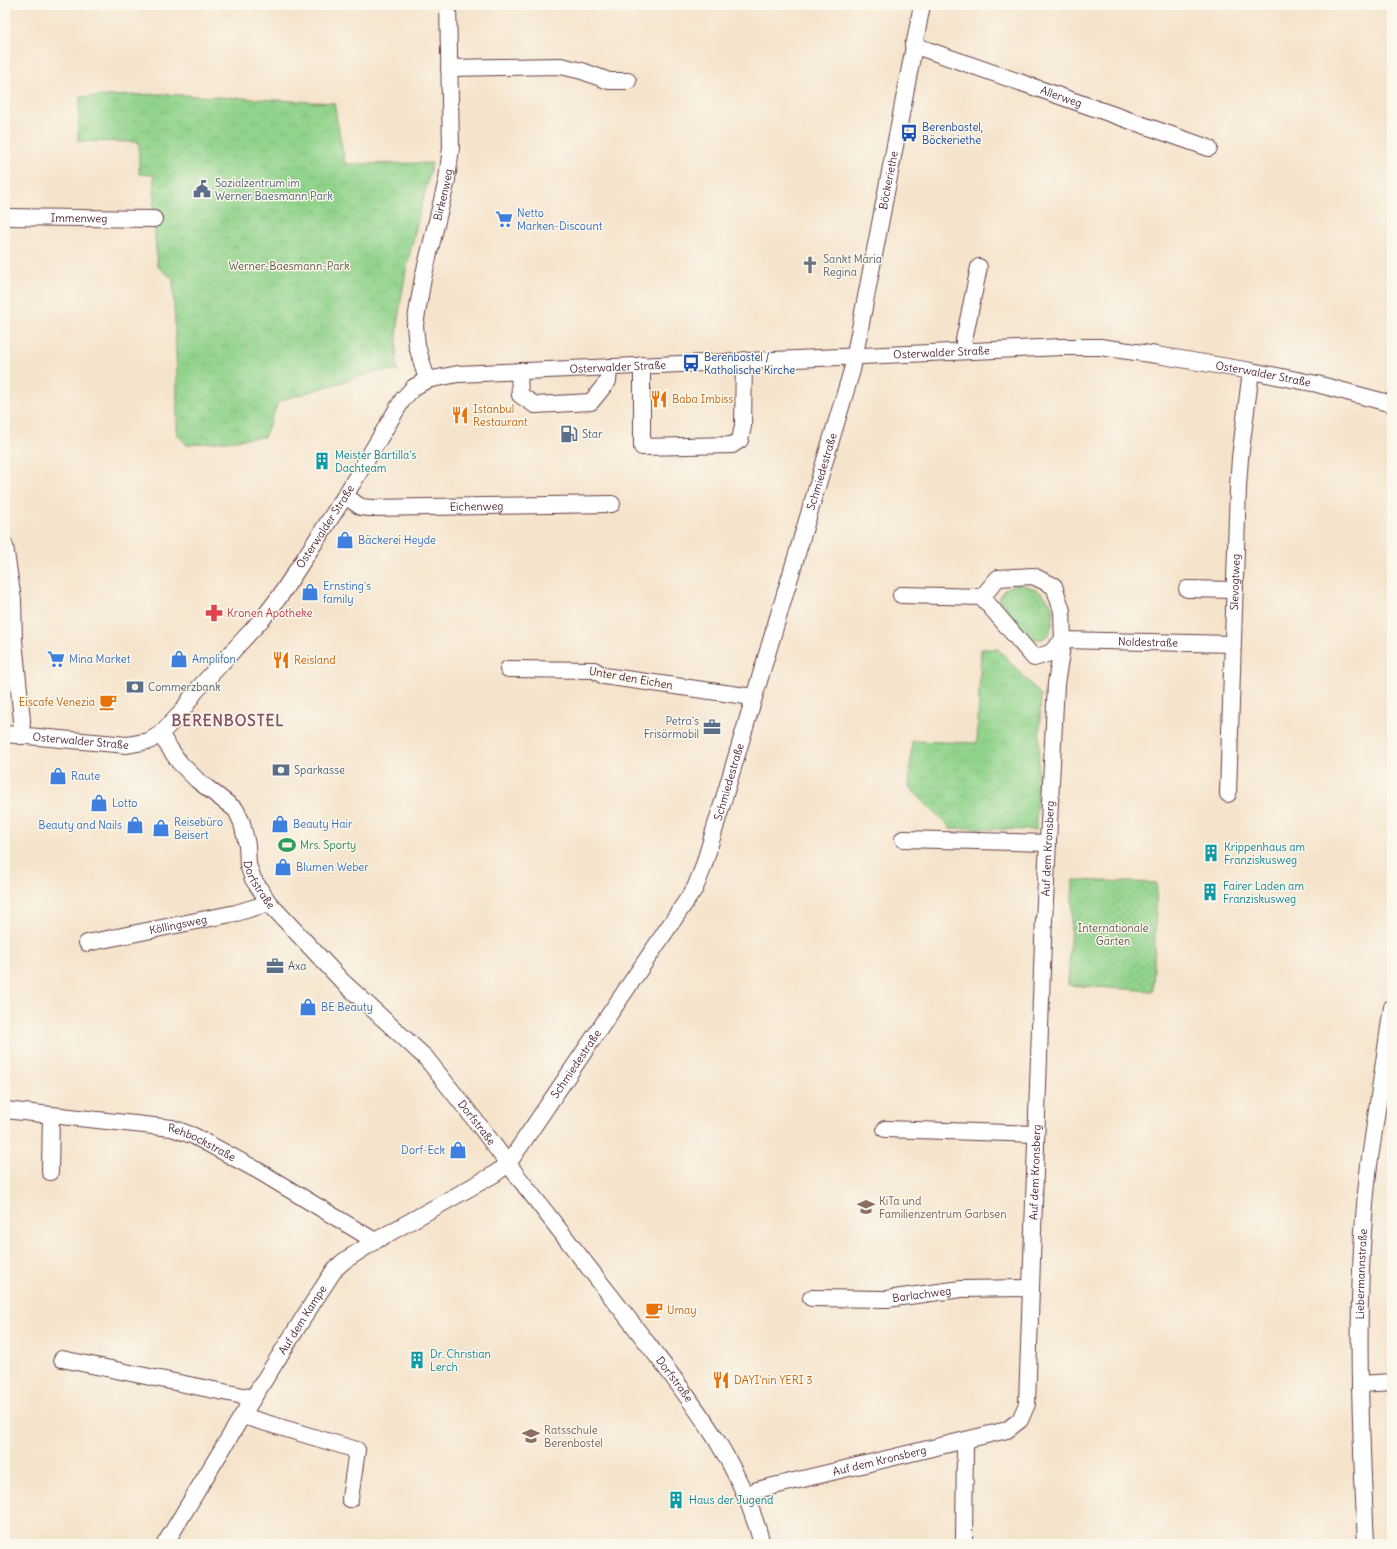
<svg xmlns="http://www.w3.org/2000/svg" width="1397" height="1549" font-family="Delius,sans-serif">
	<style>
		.grass { fill: url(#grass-dots); stroke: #6e795b }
		.park { fill: url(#park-crowns); stroke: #6e795b }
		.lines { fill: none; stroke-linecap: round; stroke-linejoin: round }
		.minor-casing { stroke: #643d43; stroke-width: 18 }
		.minor { stroke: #fff; stroke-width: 16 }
		.labels { text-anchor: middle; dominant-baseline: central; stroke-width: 3; stroke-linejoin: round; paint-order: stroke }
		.street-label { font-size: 11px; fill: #4a1f2b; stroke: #fbf7ec }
		.transit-label { font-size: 11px; fill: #164399; stroke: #fbf7ec; text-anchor: start }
		.service-label { font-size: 11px; fill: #4e5e75; stroke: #fbf7ec; text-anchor: start }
		.shop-label { font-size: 11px; fill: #366cbe; stroke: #fbf7ec; text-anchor: start }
		.worship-label { font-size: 11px; fill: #5b616d; stroke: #fbf7ec; text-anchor: start }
		.park-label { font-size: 11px; fill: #5f5548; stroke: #fbf7ec }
		.food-label { font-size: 11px; fill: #c56008; stroke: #fbf7ec; text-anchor: start }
		.culture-label { font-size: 11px; fill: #0d838f; stroke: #fbf7ec; text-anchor: start }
		.health-label { font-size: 11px; fill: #be3a42; stroke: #fbf7ec; text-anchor: start }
		.leisure-label { font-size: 11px; fill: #27864d; stroke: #fbf7ec; text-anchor: start }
		.education-label { font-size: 11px; fill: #785e54; stroke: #fbf7ec; text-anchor: start }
		.district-label { font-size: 15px; font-weight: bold; letter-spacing: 1px; fill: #845063; stroke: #fbf7ec }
	</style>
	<defs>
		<pattern id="grass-dots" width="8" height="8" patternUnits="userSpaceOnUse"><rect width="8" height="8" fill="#91d38b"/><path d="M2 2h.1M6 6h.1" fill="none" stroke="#7fb578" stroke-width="1.8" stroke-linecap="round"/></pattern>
		<pattern id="park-crowns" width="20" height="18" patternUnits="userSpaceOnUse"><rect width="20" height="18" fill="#91d38b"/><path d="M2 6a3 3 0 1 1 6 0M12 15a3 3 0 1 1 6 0" fill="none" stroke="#7fb578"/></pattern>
	</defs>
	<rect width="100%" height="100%" fill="#fbf7ec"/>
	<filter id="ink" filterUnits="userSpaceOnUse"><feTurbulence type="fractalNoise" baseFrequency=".025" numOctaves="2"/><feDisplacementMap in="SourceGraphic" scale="8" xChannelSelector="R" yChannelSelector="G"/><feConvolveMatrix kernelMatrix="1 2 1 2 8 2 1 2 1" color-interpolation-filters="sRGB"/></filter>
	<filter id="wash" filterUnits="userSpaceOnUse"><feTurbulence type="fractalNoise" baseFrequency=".012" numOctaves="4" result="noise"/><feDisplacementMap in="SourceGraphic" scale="16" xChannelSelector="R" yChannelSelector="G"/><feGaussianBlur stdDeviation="0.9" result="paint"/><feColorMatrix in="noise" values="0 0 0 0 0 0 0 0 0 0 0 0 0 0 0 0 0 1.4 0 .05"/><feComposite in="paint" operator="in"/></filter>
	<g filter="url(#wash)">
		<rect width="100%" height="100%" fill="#f5e4cc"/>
		<g class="grass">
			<path d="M1015,584c16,1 34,9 38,27 1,8 -2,17 -4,24l-7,4h-10l-33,-38c2,-10 7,-13 16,-17z"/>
			<polygon points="1073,880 1157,883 1153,991 1068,985"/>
		</g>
		<g class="park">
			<path d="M161,94l173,9 11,61 87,-1c-16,69 -39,138 -35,208h-18l-100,30 -15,36 -77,8 -10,-11v-55l-4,-100 -16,-13 -3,-47v-44l-15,-1v-32l-61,-1 2,-44z"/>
			<polygon points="981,649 998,649 1041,695 1036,830 950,828 909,787 912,741 977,743"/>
		</g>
	</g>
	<g filter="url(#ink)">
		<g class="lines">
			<g class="minor-casing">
				<g id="minor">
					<path id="s1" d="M913,45l296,103"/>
					<polyline points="449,68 561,66 582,71 609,81 628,81"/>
					<path id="s2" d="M5,217l149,2"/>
					<polyline points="964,351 964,340 979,267"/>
					<polyline points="642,365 642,447 732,445 740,440 743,426 744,360"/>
					<polyline points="519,371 520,395 535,405 591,402 608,381 609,367"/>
					<path id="s3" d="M427,380l-10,-34 -2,-21 8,-47 24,-98 4,-33 -3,-142"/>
					<path id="s4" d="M345,496l16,11 9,1 242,-4"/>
					<polyline points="5,546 13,600 14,641 22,720 21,736"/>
					<polyline points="1187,589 1235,590"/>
					<polyline points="901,595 982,597"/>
					<polyline points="508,669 594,670 604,676 753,697"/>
					<path id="s5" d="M5,734l122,11 22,-4 11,-7 20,-20 15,-22 69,-75 16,-21 65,-100 58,-97 11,-12 13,-7 31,-6 604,-27h38l57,8 94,16 66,13 75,20"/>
					<path id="s6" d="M160,734l19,28 18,18 39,30 6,13 5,22 1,20 5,14 16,24 74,79 83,76 56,71 26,35c41,53 82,106 123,158 54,71 108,134 131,222"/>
					<path id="s7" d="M1228,794l10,-307 2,-29 11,-87"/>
					<polyline points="903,839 1048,843"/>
					<path id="s8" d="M87,943l149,-30 33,-10"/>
					<path id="s9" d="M5,1110l167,18 22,8 63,34 118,71"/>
					<polyline points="885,1129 1036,1134"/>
					<polyline points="50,1172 51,1115"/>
					<path id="s10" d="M811,1298l76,1 74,-10 70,-1"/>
					<polyline points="62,1359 253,1398"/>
					<polyline points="1360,1384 1392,1382"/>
					<polyline points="243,1416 357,1450 350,1499"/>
					<path id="s11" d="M746,1495l11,-5 250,-60 13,-10 7,-16 16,-463 13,-257 7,-44 -1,-29 -8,-25 -21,-10 -35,2 -16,19 52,61 16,-5 13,-13 169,4"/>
					<path id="s12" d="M165,1544l88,-146 61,-97 21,-32 9,-8 31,-20 118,-66 15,-11 187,-276 8,-20 149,-498 70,-365"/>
					<polyline points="964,1544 965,1441"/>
					<path id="s13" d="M1366,1544c-6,-126 -12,-253 3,-379l23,-158"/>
				</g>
			</g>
			<use href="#minor" class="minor"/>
		</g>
	</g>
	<defs>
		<g id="bus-bare" transform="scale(1.38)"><path d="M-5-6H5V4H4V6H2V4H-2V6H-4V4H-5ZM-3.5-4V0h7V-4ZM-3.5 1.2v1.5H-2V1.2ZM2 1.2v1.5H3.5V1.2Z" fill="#1a4fb4" stroke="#fbf7ec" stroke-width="2.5" paint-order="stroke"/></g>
		<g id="civic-bare" transform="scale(1.38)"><path d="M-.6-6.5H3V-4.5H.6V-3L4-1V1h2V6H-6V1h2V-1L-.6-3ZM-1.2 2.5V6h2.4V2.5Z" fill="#5c6f8a" stroke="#fbf7ec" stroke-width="2.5" paint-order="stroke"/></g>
		<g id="supermarket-bare" transform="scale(1.38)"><path d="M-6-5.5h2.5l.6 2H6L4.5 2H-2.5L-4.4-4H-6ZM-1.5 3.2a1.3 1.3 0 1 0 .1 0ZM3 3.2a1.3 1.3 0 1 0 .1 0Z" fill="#3f7fe0" stroke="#fbf7ec" stroke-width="2.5" paint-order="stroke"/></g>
		<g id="church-bare" transform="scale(1.38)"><path d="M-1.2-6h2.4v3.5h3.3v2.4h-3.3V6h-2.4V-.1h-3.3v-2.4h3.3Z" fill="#6b7280" stroke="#fbf7ec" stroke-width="2.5" paint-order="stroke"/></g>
		<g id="restaurant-bare" transform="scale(1.38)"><path d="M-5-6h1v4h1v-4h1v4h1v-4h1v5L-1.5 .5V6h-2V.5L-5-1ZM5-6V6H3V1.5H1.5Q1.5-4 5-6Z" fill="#e8710a" stroke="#fbf7ec" stroke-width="2.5" paint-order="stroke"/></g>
		<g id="fuel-bare" transform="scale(1.38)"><path d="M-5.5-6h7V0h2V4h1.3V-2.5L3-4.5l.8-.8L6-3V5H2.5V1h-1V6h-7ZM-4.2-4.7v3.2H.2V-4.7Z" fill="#5c6f8a" stroke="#fbf7ec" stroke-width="2.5" paint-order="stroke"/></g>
		<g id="building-bare" transform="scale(1.38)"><path d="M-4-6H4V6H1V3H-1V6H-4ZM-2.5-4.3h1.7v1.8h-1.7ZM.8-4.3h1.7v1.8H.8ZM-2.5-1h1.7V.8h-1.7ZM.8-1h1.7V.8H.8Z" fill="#0f9aa8" stroke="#fbf7ec" stroke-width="2.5" paint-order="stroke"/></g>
		<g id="shop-bare" transform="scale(1.38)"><path d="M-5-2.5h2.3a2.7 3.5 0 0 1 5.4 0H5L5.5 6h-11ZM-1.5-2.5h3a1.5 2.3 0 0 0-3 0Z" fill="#3f7fe0" stroke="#fbf7ec" stroke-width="2.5" paint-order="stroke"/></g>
		<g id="pharmacy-bare" transform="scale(1.38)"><path d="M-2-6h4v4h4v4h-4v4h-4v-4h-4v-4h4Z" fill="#e0444e" stroke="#fbf7ec" stroke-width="2.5" paint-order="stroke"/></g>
		<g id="bank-bare" transform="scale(1.38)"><path d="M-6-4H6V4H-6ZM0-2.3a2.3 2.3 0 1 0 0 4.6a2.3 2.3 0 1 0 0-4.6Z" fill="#5c6f8a" stroke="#fbf7ec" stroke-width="2.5" paint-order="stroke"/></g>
		<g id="cafe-bare" transform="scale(1.38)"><path d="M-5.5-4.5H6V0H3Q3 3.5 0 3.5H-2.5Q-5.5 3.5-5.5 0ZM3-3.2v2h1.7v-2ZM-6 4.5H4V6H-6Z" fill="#e8710a" stroke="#fbf7ec" stroke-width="2.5" paint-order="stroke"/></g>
		<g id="office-bare" transform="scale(1.38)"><path d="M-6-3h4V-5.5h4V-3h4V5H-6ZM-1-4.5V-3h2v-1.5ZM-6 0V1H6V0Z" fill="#5c6f8a" stroke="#fbf7ec" stroke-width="2.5" paint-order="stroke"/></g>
		<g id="stadium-bare" transform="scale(1.38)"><path d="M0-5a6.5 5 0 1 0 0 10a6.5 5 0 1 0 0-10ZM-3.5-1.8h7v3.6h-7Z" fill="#2e9e5b" stroke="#fbf7ec" stroke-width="2.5" paint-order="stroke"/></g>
		<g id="school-bare" transform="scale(1.38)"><path d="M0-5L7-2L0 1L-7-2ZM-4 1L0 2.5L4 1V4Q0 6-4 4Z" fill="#8d6e63" stroke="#fbf7ec" stroke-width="2.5" paint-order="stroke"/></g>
	</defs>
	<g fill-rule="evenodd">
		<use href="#bus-bare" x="909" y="133"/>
		<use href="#civic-bare" x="202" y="189"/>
		<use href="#supermarket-bare" x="504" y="219"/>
		<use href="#church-bare" x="810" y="265"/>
		<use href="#bus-bare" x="691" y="363"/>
		<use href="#restaurant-bare" x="659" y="399"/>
		<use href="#restaurant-bare" x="460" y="415"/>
		<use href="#fuel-bare" x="569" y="434"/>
		<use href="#building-bare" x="322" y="461"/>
		<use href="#shop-bare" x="345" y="540"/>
		<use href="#shop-bare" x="310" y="592"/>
		<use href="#pharmacy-bare" x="214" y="613"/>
		<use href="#supermarket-bare" x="56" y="659"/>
		<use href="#shop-bare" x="179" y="659"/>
		<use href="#restaurant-bare" x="281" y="660"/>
		<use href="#bank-bare" x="135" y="687"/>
		<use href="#cafe-bare" x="108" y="702"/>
		<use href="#office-bare" x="712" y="727"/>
		<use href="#bank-bare" x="281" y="770"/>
		<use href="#shop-bare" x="58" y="776"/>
		<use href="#shop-bare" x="99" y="803"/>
		<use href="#shop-bare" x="280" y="824"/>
		<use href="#shop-bare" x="135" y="825"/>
		<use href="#shop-bare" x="161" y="828"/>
		<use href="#stadium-bare" x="287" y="845"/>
		<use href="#building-bare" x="1211" y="853"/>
		<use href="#shop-bare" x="283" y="867"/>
		<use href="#building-bare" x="1210" y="892"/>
		<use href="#office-bare" x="275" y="966"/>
		<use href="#shop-bare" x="308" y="1007"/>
		<use href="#shop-bare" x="458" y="1150"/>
		<use href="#school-bare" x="866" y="1207"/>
		<use href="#cafe-bare" x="654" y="1310"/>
		<use href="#building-bare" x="417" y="1360"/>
		<use href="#restaurant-bare" x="721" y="1380"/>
		<use href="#school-bare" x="531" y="1436"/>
		<use href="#building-bare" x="676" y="1500"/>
	</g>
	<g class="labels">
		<g class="street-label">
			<text stroke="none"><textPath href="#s1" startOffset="157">Allerweg</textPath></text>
			<text stroke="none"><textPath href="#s12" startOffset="1594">Böckeriethe</textPath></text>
			<text stroke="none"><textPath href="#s3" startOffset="190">Birkenweg</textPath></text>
			<text stroke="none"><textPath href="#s2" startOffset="74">Immenweg</textPath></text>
			<text stroke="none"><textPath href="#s5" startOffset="1120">Osterwalder Straße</textPath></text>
			<text stroke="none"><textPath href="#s5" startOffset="796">Osterwalder Straße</textPath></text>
			<text stroke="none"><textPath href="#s5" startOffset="1444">Osterwalder Straße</textPath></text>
			<text stroke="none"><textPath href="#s12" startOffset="1295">Schmiedestraße</textPath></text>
			<text stroke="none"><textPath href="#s4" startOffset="135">Eichenweg</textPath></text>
			<text stroke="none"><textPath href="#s5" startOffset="424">Osterwalder Straße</textPath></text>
			<text stroke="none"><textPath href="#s7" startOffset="212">Slevogtweg</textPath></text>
			<text stroke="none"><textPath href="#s11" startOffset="1407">Noldestraße</textPath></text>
			<text transform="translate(631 678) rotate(10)">Unter den Eichen</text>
			<text stroke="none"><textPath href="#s5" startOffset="76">Osterwalder Straße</textPath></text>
			<text stroke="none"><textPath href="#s12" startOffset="971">Schmiedestraße</textPath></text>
			<text stroke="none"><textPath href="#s11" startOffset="859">Auf dem Kronsberg</textPath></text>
			<text stroke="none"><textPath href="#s6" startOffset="188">Dorfstraße</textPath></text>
			<text stroke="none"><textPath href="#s8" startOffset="93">Köllingsweg</textPath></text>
			<text stroke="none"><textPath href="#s12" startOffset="647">Schmiedestraße</textPath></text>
			<text stroke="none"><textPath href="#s6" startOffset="512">Dorfstraße</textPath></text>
			<text stroke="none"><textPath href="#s9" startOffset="201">Rehbockstraße</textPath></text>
			<text stroke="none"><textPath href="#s11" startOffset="535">Auf dem Kronsberg</textPath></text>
			<text stroke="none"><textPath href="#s13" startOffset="270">Liebermannstraße</textPath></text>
			<text stroke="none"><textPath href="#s10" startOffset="111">Barlachweg</textPath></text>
			<text stroke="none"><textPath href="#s12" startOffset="263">Auf dem Kampe</textPath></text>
			<text stroke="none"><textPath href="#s6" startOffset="836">Dorfstraße</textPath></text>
			<text stroke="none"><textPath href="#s11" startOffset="138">Auf dem Kronsberg</textPath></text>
		</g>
		<g class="transit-label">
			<text x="922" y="127">Berenbostel,<tspan x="922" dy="13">Böckeriethe</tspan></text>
			<text x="704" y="357">Berenbostel /<tspan x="704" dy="13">Katholische Kirche</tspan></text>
		</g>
		<g class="service-label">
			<text x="215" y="183">Sozialzentrum im<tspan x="215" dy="13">Werner Baesmann Park</tspan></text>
			<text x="582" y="434">Star</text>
			<text x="148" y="687">Commerzbank</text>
			<text x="699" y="721" text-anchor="end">Petra's<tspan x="699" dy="13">Frisörmobil</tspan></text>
			<text x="294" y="770">Sparkasse</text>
			<text x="288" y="966">Axa</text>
		</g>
		<g class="shop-label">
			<text x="517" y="213">Netto<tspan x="517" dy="13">Marken-Discount</tspan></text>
			<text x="358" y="540">Bäckerei Heyde</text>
			<text x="323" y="586">Ernsting's<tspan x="323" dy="13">family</tspan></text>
			<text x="69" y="659">Mina Market</text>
			<text x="192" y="659">Amplifon</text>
			<text x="71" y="776">Raute</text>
			<text x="112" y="803">Lotto</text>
			<text x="174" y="822">Reisebüro<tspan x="174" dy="13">Beisert</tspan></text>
			<text x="293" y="824">Beauty Hair</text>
			<text x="122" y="825" text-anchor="end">Beauty and Nails</text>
			<text x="296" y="867">Blumen Weber</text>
			<text x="321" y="1007">BE Beauty</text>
			<text x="445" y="1150" text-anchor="end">Dorf-Eck</text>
		</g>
		<g class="worship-label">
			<text x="823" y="259">Sankt Maria<tspan x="823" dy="13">Regina</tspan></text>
		</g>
		<g class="park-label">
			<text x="289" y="266">Werner-Baesmann-Park</text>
			<text x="1113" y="928">Internationale<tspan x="1113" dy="13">Gärten</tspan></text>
		</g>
		<g class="food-label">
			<text x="672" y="399">Baba Imbiss</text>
			<text x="473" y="409">Istanbul<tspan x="473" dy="13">Restaurant</tspan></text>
			<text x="294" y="660">Reisland</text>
			<text x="95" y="702" text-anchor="end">Eiscafe Venezia</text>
			<text x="667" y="1310">Umay</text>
			<text x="734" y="1380">DAYI'nin YERI 3</text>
		</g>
		<g class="culture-label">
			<text x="335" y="455">Meister Bartilla's<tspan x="335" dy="13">Dachteam</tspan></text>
			<text x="1224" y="847">Krippenhaus am<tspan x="1224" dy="13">Franziskusweg</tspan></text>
			<text x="1223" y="886">Fairer Laden am<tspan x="1223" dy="13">Franziskusweg</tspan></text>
			<text x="430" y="1354">Dr. Christian<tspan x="430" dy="13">Lerch</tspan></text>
			<text x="689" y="1500">Haus der Jugend</text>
		</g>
		<g class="health-label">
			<text x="227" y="613">Kronen Apotheke</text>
		</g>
		<g class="leisure-label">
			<text x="300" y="845">Mrs. Sporty</text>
		</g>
		<g class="education-label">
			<text x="879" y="1201">KiTa und<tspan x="879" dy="13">Familienzentrum Garbsen</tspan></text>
			<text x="544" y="1430">Ratsschule<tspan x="544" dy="13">Berenbostel</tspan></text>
		</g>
		<g class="district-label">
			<text x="228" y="720">BERENBOSTEL</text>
		</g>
	</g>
	<rect width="1397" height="1549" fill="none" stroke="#fbf7ec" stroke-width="20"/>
</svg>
